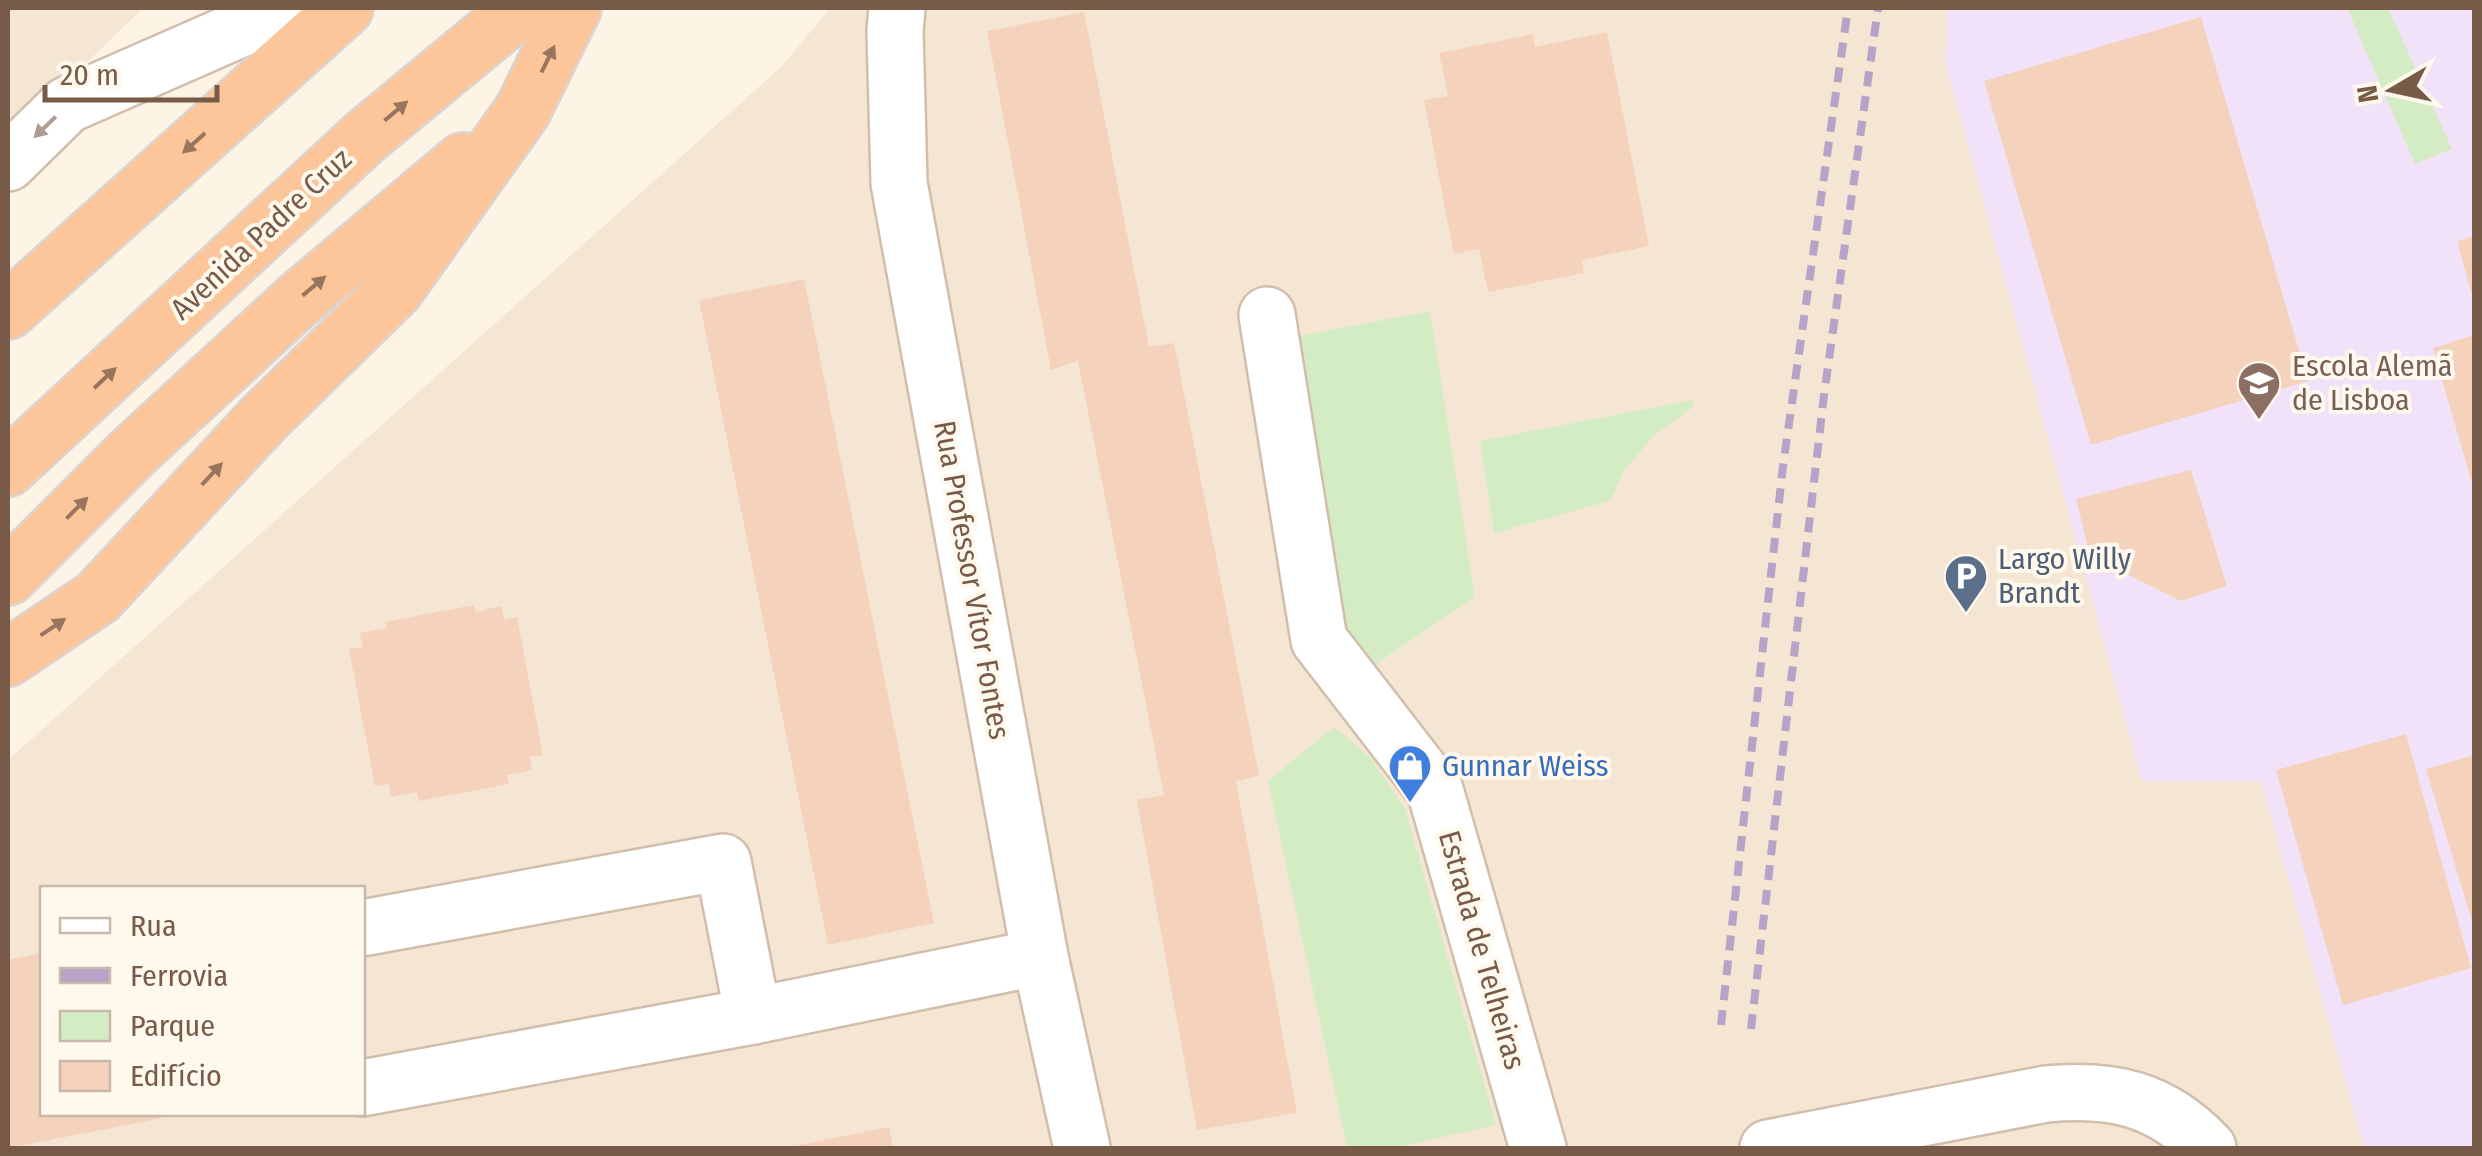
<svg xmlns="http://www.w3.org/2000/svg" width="2482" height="1156" font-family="'Fira Sans Condensed',sans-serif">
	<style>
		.residential { fill: #f5e6d4; fill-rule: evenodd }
		.education { fill: #f1e2fa }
		.green { fill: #d4ecc3 }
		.building { fill: #f4d2bc }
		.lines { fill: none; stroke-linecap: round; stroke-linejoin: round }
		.minor-casing { stroke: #d2bead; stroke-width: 60 }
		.tertiary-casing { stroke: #d2bead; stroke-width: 60 }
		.trunk-casing { stroke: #dcd4d0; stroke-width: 60 }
		.minor { stroke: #fff; stroke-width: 55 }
		.tertiary { stroke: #fff; stroke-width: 55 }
		.trunk { stroke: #fcc69a; stroke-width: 55 }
		.rail { stroke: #b7a3c8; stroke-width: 8; stroke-dasharray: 15 10; stroke-linecap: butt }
		.oneway { fill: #99755d }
		.oneway2 { fill: #ae9c92 }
		.labels { text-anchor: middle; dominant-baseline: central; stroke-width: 8; stroke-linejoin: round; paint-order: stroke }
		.street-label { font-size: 30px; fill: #785a49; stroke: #fff8ed }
		.education-label { font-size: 30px; fill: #785e54; stroke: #fff8ed; text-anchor: start }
		.service-label { font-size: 30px; fill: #4e5e75; stroke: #fff8ed; text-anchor: start }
		.shop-label { font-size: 30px; fill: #366cbe; stroke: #fff8ed; text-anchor: start }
	</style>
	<rect width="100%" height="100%" fill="#fdf4e6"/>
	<g class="residential">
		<polygon points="8,8 143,8 8,139"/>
		<path d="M830,8h1644v1140h-2466v-388l774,-694zM42,888h320v226h-320z"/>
	</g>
	<polygon class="education" points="1948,8 2474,8 2474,1148 2364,1148 2261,781 2142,782 1945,61"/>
	<g class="green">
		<polygon points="2347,8 2388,8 2452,149 2415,164"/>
		<polygon points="1430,311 1475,597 1376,664 1331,635 1284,339"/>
		<polygon points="1693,400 1693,407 1653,436 1623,472 1610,501 1494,533 1480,441"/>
		<polygon points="1334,727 1371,758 1405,809 1496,1125 1394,1148 1347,1148 1268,781"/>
	</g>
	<g class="building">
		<polygon points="1084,12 1149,347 1174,343 1259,776 1236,781 1297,1113 1197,1130 1137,800 1164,795 1078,361 1051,370 987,31"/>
		<polygon points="2201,17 2308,381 2091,445 1984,81"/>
		<polygon points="1607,32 1649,246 1582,260 1584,273 1488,292 1479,249 1454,254 1424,100 1448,96 1439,53 1533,34 1535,47"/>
		<polygon points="2474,236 2474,299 2473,299 2457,241"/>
		<polygon points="804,279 934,923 828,945 699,300"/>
		<polygon points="2474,335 2474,487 2473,487 2433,348"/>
		<polygon points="2191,470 2227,586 2181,601 2090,556 2076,499"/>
		<polygon points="474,605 476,612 501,606 504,620 517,617 543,755 530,757 532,770 507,775 509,784 419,801 417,792 391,797 389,784 375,786 349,649 363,647 360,633 387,628 385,622"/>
		<polygon points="2406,734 2471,968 2343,1005 2276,770"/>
		<polygon points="2474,755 2474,928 2426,769"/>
		<polygon points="42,953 42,1114 161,1114 162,1118 8,1148 8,960"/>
		<polygon points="889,1127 893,1148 789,1148 789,1147"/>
	</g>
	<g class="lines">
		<g class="minor-casing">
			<g id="minor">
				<polyline points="897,8 895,31 899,183 1040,957 1082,1148"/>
				<polyline points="1267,315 1319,640 1435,790 1538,1148"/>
				<polyline points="362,928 723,862 753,1016"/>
				<polyline points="362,1088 753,1016 1040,957"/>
				<path d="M1768,1148l278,-54c66,-6 115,4 162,54"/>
			</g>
		</g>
		<g class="tertiary-casing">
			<polyline id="tertiary" points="8,163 67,105 288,8"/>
		</g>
		<g class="trunk-casing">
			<g id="trunk">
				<polyline points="8,311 345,8"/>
				<polyline points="8,468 366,136 521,8"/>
				<polyline points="8,577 131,454 298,300 463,161"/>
				<polyline points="8,658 98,597 264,418 395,290 523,110 573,8"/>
			</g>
		</g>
		<use href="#minor" class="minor"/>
		<use href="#tertiary" class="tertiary"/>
		<use href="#trunk" class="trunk"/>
		<g class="rail">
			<polyline points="1721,1025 1783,466 1848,8"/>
			<polyline points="1751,1029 1824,395 1878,8"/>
		</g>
	</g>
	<defs><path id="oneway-solid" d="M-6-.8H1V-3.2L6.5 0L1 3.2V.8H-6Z" transform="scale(2.5)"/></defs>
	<g class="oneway">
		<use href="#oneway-solid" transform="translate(548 59) rotate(-64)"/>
		<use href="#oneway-solid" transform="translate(396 111) rotate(-40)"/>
		<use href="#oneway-solid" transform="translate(194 143) rotate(138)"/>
		<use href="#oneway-solid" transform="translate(314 286) rotate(-40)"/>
		<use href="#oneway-solid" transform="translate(105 378) rotate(-43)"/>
		<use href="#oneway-solid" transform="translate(212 474) rotate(-47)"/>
		<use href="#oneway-solid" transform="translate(77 508) rotate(-45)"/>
		<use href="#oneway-solid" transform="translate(53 627) rotate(-34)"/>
	</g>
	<use class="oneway2" href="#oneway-solid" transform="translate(45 127) rotate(136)"/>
	<defs>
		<g id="school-pin" transform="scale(2.25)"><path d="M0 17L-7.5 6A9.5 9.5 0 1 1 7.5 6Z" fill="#8d6e63" stroke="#fff8ed"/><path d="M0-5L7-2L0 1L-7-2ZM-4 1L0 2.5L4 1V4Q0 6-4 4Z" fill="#fff"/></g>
		<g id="parking-pin" transform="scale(2.25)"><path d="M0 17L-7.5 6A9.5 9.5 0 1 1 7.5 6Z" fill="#5c6f8a" stroke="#fff8ed"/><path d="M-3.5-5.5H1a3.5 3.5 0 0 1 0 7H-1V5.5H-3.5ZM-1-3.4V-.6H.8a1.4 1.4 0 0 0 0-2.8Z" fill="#fff"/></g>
		<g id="shop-pin" transform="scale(2.25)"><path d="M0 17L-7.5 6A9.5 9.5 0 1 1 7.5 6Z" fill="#3f7fe0" stroke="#fff8ed"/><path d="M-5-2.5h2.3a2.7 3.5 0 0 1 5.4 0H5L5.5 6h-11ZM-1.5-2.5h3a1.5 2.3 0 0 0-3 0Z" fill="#fff"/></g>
	</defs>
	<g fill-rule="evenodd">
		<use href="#school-pin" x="2259" y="383"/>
		<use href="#parking-pin" x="1966" y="576"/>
		<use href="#shop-pin" x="1410" y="766"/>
	</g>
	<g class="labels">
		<g class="street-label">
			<text transform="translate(261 234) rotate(-43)">Avenida Padre Cruz</text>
			<text transform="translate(972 580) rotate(80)">Rua Professor Vítor Fontes</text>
			<text transform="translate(1482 950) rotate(74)">Estrada de Telheiras</text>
		</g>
		<g class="education-label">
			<text x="2292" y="366">Escola Alemã<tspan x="2292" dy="34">de Lisboa</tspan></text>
		</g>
		<g class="service-label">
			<text x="1998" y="559">Largo Willy<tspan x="1998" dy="34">Brandt</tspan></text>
		</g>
		<g class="shop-label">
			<text x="1442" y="766">Gunnar Weiss</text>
		</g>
	</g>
	<rect width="2482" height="1156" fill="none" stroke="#785a49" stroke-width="20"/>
	<rect x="40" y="886" width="325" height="230" fill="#fff8ed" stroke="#c9b9ab" stroke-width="2.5"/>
	<rect x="60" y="918" width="50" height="15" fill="#ffffff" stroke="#c9b9ab" stroke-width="2.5"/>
	<text x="130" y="936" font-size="30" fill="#785a49">Rua</text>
	<rect x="60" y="968" width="50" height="15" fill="#b7a3c8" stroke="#c9b9ab" stroke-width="2.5"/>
	<text x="130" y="986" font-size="30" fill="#785a49">Ferrovia</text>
	<rect x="60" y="1011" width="50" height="30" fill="#d4ecc3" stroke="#c9b9ab" stroke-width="2.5"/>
	<text x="130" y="1036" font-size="30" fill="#785a49">Parque</text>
	<rect x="60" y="1061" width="50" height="30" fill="#f4d2bc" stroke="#c9b9ab" stroke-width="2.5"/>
	<text x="130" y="1086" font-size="30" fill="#785a49">Edifício</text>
	<g transform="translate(2392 90) rotate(261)" stroke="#fff8ed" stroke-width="8" paint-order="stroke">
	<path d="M0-8L18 38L0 25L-18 38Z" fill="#785a49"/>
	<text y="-15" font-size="28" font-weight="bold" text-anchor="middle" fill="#785a49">N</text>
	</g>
	<path d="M45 85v15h172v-15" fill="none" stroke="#785a49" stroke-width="5"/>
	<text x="60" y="85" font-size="30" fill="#785a49" stroke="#fff8ed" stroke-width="8" paint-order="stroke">20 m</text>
</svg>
